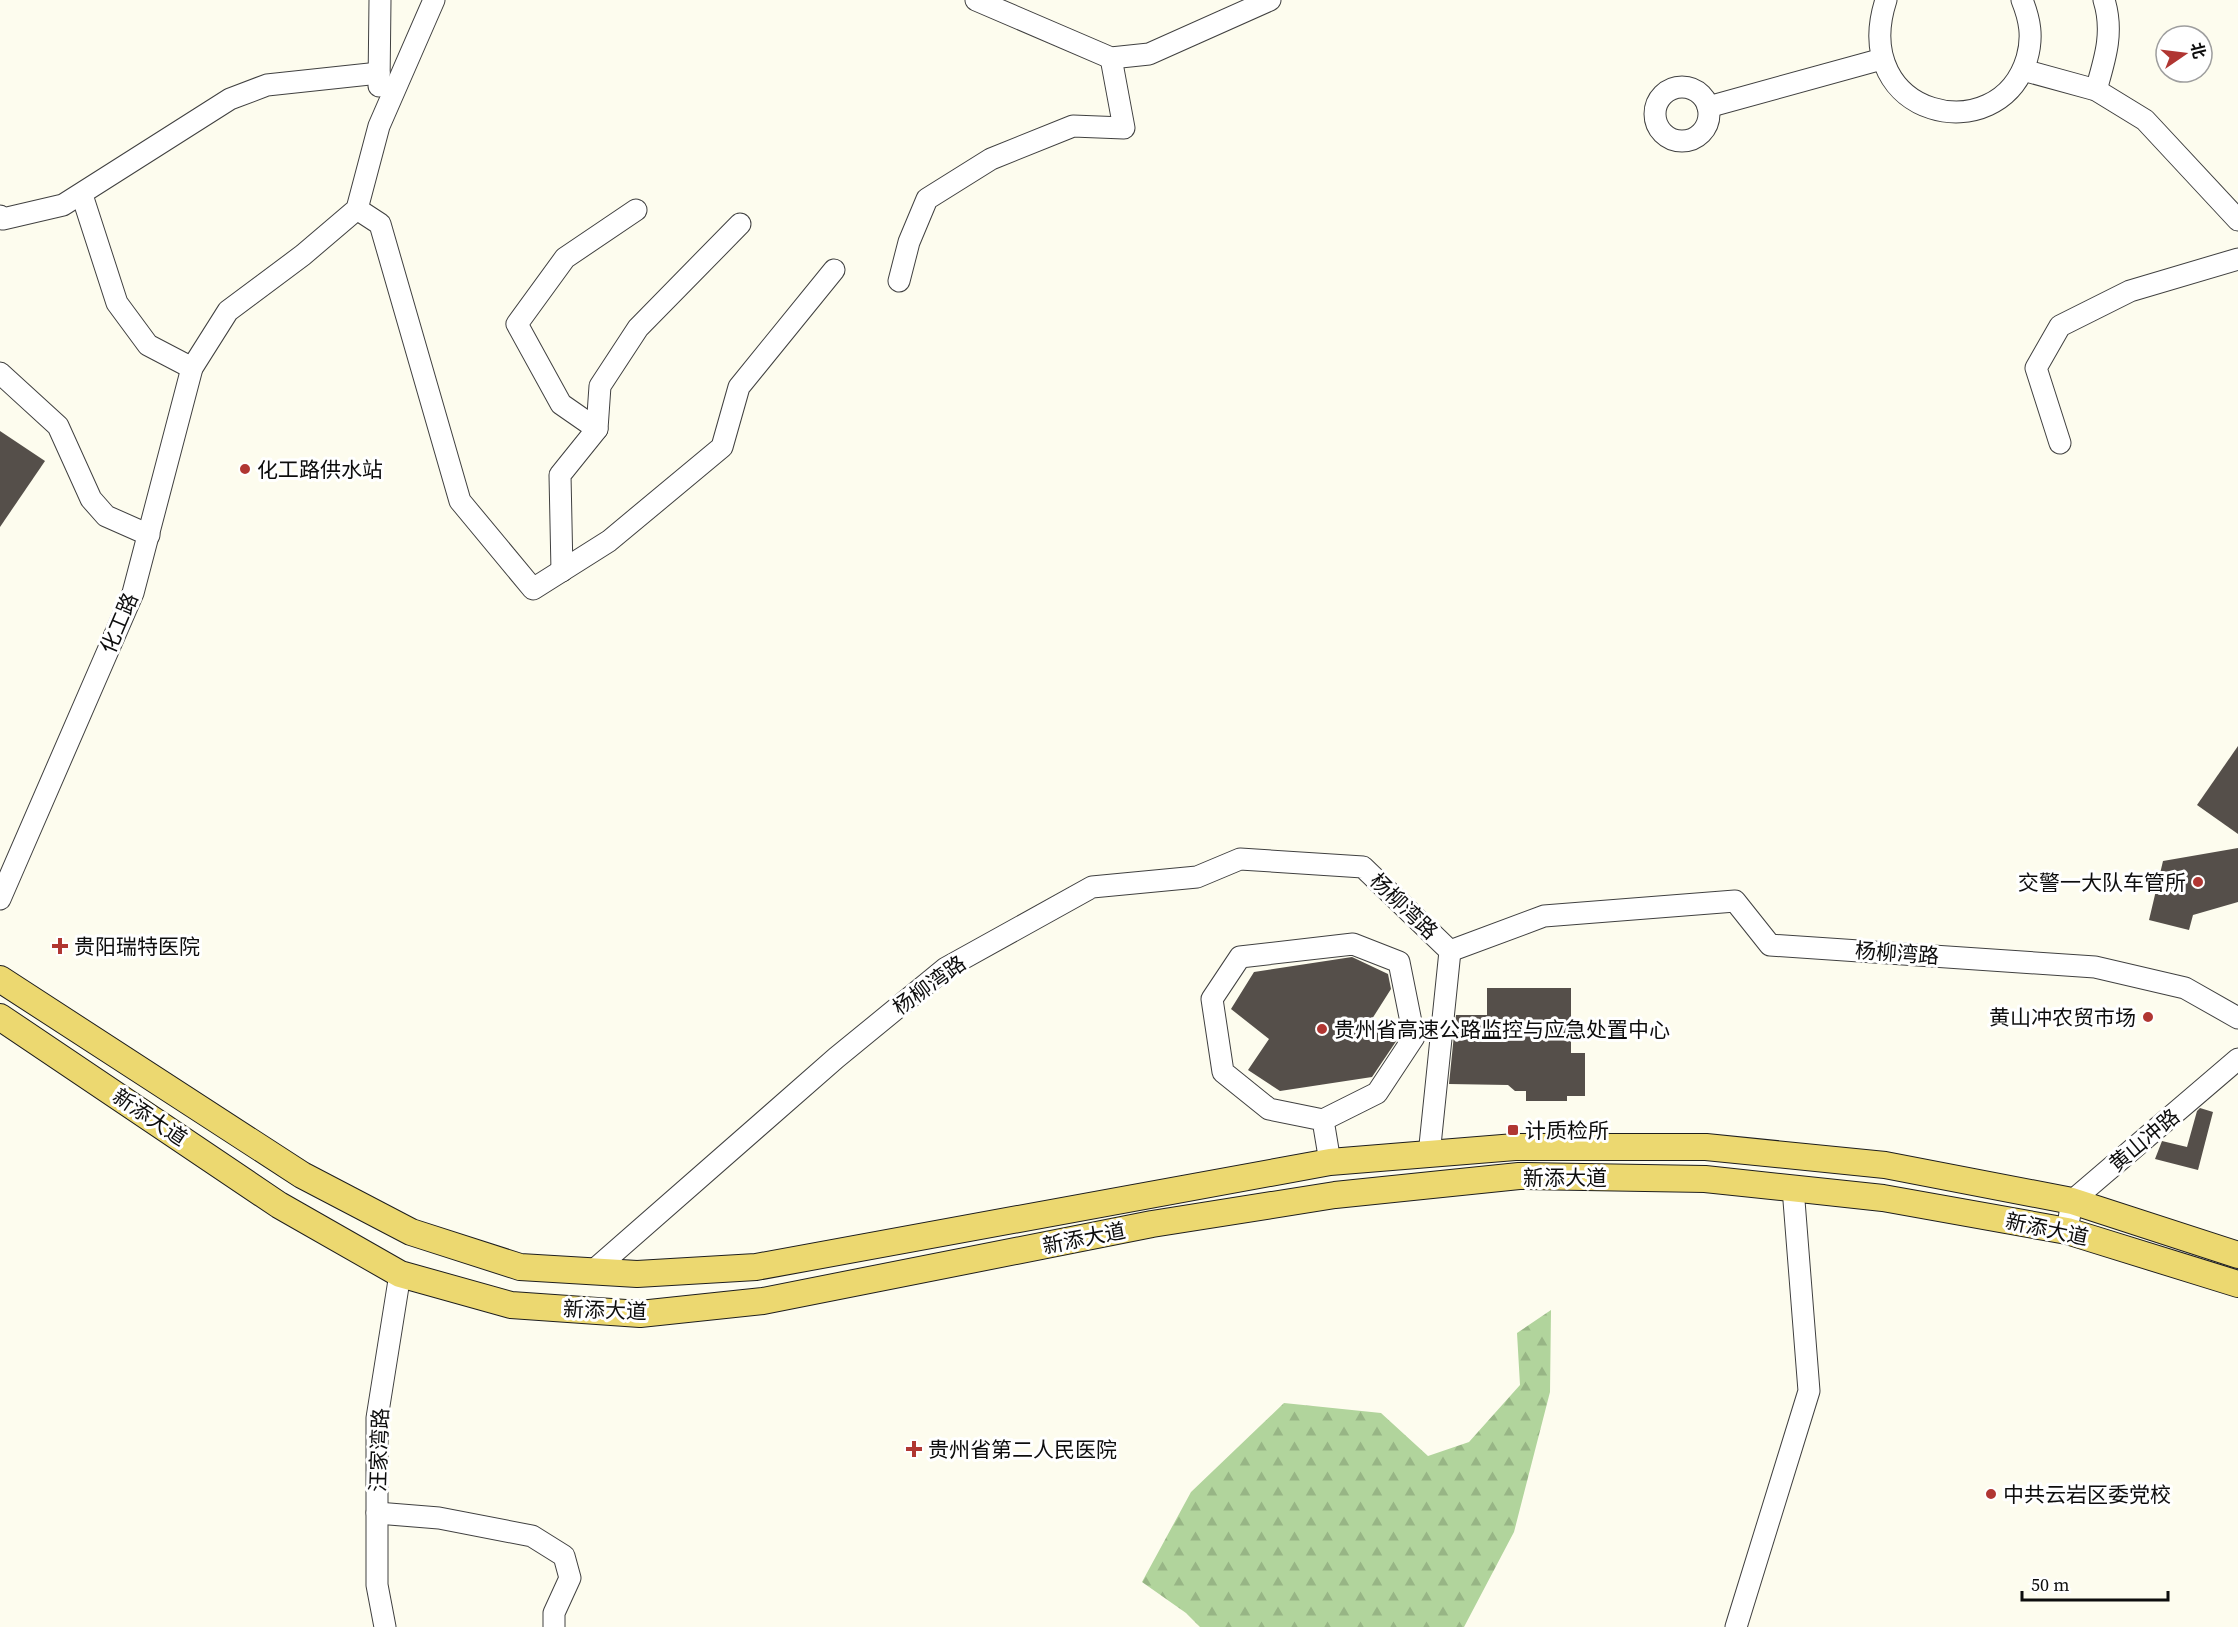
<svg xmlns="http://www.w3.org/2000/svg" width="2238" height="1627" font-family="'Source Serif 4','Noto Sans SC',serif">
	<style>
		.forest { fill: url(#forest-firs) }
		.building { fill: #554f4a }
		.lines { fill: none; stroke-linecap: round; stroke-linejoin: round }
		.minor-casing { stroke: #404040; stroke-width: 23 }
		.major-casing { stroke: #1e1e1e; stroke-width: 28 }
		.minor { stroke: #fff; stroke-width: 21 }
		.major { stroke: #ecd870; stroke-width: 26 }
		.poi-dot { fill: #b03632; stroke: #fff; stroke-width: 2 }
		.labels { text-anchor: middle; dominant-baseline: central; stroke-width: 6; stroke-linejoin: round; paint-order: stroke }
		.poi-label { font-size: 21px; fill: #0d0d0d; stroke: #fff; text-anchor: start }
		.street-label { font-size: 21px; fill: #0d0d0d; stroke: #fff }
	</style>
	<defs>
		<pattern id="forest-firs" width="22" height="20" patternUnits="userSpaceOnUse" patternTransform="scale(1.5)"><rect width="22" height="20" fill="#b1d49c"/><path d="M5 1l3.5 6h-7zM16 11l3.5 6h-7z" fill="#97b585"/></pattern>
	</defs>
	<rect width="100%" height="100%" fill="#fdfcee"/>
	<polygon class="forest" points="1551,1310 1550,1392 1514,1532 1464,1627 1200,1627 1186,1613 1142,1582 1191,1492 1284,1403 1381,1413 1428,1456 1469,1442 1520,1385 1517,1333"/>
	<g class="building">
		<polygon points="0,431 45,461 0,527"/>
		<polygon points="2238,746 2238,834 2197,805"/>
		<polygon points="2238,848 2238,902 2193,915 2189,930 2149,920 2163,861"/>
		<polygon points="1352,957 1388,974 1391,989 1372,1019 1399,1037 1372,1077 1280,1091 1248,1070 1269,1039 1231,1009 1254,972"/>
		<polygon points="1487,988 1571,988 1571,1053 1585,1053 1585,1096 1567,1096 1567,1101 1526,1101 1526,1091 1515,1091 1508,1085 1449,1084 1456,1015 1487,1015"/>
		<polygon points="2200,1108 2213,1112 2198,1170 2155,1159 2162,1141 2187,1147 2197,1111"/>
	</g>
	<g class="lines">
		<g class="minor-casing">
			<g id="minor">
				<polyline points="976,0 1111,58 1149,54 1270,0"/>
				<path d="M1886,0c-38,117 113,152 141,58 6,-21 3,-38 -5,-58"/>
				<polyline points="2023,70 2096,90 2145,120 2238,220"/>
				<polyline points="379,86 380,0"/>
				<circle cx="1682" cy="114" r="27"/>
				<path d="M2096,90c9,-31 18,-58 8,-90"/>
				<polyline points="1708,107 1882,59"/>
				<polyline points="82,195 117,303 148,345 192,368"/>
				<polyline points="357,209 380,224 460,501 533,589 609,541 722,447 739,387 834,270"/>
				<polyline points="0,216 3,219 63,205 230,99 267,85 379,73"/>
				<polyline points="899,281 909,242 927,199 991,159 1073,126 1124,128 1111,58"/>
				<polyline points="0,373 58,426 91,499 106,516 149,535"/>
				<polyline points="597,429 561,404 517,324 565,258 636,210"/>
				<polyline points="2060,443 2036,368 2060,326 2130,291 2238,259"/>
				<polyline points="562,571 560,475 597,429 600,386 638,328 740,224"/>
				<polyline points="0,899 133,593 192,368 228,311 303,255 357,209 379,126 434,0"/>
				<polyline points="1323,1120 1269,1109 1223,1072 1212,999 1240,957 1353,944 1399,962 1414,1037 1377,1093 1323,1120 1330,1162"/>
				<polyline points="1429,1155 1450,951"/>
				<polyline points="2067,1231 2072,1201 2238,1059"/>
				<polyline points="593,1271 836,1058 946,968 1092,887 1197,877 1240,859 1363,867 1450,951 1544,916 1735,901 1770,945 2095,967 2185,988 2238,1018"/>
				<polyline points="377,1513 439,1518 532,1536 564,1556 570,1578 554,1613 554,1627"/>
				<polyline points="385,1627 377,1585 377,1418 400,1274"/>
				<polyline points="1736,1627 1809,1391 1793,1188"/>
			</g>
		</g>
		<g class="major-casing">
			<g id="major">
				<polyline points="0,979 302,1175 411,1232 520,1267 637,1274 756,1267 1330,1162 1515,1147 1706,1147 1885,1165 2072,1201 2238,1255"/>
				<polyline points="0,1017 279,1205 400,1274 511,1305 640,1314 763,1301 1152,1224 1335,1195 1519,1176 1705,1179 1883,1198 2067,1231 2238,1284"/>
			</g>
		</g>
		<use href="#minor" class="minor"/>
		<use href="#major" class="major"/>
	</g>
	<g class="poi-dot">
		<circle cx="245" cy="469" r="6"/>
		<circle cx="2198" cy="882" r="6"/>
		<path d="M57 937h6v6h6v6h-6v6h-6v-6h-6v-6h6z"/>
		<circle cx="2148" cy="1017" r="6"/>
		<circle cx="1322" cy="1029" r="6"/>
		<rect x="1507" y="1124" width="12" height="12" rx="3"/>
		<path d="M911 1440h6v6h6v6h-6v6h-6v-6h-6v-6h6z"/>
		<circle cx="1991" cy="1494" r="6"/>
	</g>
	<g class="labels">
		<g class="poi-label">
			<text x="257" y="469">化工路供水站</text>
			<text x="2186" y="882" text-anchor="end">交警一大队车管所</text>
			<text x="74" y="946">贵阳瑞特医院</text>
			<text x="2136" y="1017" text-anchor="end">黄山冲农贸市场</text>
			<text x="1334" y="1029">贵州省高速公路监控与应急处置中心</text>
			<text x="1525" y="1130">计质检所</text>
			<text x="928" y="1449">贵州省第二人民医院</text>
			<text x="2003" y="1494">中共云岩区委党校</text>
		</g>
		<g class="street-label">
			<text transform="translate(119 623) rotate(-67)">化工路</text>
			<text transform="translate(1404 906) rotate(44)">杨柳湾路</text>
			<text transform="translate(1897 953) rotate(4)">杨柳湾路</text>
			<text transform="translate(929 985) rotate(-36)">杨柳湾路</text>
			<text transform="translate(150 1117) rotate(34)">新添大道</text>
			<text transform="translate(2144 1140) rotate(-40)">黄山冲路</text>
			<text x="1565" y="1177">新添大道</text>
			<text transform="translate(2047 1229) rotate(12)">新添大道</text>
			<text transform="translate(1084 1238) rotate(-11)">新添大道</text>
			<text transform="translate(605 1310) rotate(2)">新添大道</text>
			<text transform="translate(379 1450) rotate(-88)">汪家湾路</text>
		</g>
	</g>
	<g transform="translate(2184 54) rotate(76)"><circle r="28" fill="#ffffff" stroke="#9e9e9e" stroke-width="1.5"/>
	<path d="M0-4.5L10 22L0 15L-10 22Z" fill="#b03632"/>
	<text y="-9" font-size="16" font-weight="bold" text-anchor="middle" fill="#0d0d0d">北</text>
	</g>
	<path d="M2022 1591v9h146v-9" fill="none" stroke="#0d0d0d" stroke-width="3"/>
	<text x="2031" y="1591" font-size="18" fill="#0d0d0d" stroke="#ffffff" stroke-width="4.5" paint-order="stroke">50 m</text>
</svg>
